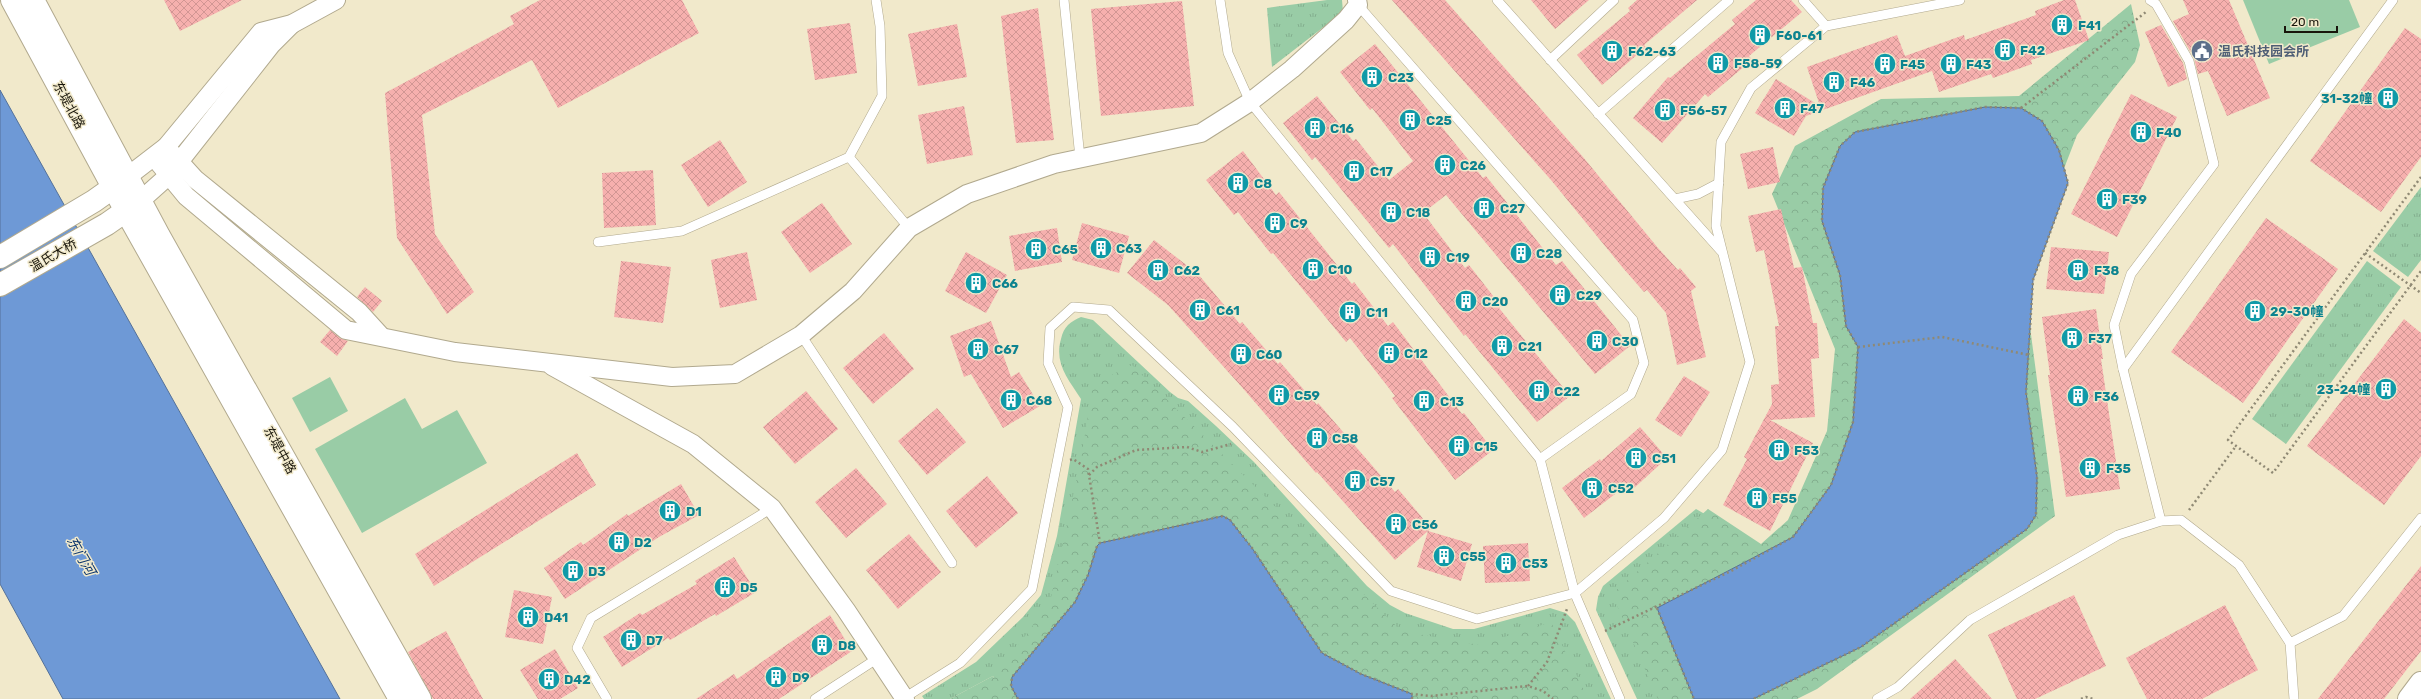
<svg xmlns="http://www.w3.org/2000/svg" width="2421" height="699" font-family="Rubik,'Noto Sans SC',sans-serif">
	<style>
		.grass { fill: url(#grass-tufts) }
		.park { fill: url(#park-crowns) }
		.garden { fill: #99cca6 }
		.water { fill: #6e99d6; stroke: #547199 }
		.building { fill: url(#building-cross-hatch) }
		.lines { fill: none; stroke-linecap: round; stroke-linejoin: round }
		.service-casing { stroke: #b1a98e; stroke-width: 10 }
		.minor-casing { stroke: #b1a98e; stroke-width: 20 }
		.tertiary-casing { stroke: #b1a98e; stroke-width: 24 }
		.secondary-casing { stroke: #b1a98e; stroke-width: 24 }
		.path { stroke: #8f8974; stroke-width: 2.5; stroke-dasharray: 2 3; stroke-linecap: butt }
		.service { stroke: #fff; stroke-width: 9 }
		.minor { stroke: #fff; stroke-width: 18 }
		.tertiary { stroke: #fff; stroke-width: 22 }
		.secondary { stroke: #fff; stroke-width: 22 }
		.labels { text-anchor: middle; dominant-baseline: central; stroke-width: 3; stroke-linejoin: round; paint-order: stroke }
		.culture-label { font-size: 13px; font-weight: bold; fill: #0d838f; stroke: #f1e9cb; text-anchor: start }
		.service-label { font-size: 13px; font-weight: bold; fill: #4e5e75; stroke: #f1e9cb; text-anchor: start }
		.street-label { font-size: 13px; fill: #18150b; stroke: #f1e9cb }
		.water-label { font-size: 14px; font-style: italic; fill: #0b356c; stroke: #f1e9cb }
	</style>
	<defs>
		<pattern id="grass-tufts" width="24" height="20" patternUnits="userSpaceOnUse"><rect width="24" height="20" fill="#99cca6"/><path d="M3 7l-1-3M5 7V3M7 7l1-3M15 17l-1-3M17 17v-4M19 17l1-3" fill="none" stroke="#83ae8e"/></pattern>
		<pattern id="park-crowns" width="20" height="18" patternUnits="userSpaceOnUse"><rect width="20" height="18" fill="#99cca6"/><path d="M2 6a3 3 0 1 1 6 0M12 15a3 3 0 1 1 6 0" fill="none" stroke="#83ae8e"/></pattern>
		<pattern id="building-cross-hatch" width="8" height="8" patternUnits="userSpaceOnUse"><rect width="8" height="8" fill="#f6b0ae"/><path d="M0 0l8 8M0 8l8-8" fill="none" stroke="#d29694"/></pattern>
	</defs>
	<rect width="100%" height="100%" fill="#f1e9cb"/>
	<g class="grass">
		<polygon points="1327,0 1342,0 1343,12 1272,67 1267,8"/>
		<polygon points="2421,187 2421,260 2408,277 2373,251"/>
		<polygon points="2367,261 2401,287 2286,444 2252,419"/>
		<path d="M1081,317l12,3 77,72 8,6 10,3 28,25 38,36 113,124 23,19 15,8 48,16h21l76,-21 16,5 9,9 36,77h-45l-473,-159 -94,147 -6,-11 -43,23h-26l-2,-3 54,-34 47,-45 18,-22 16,-59 24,-137c-13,-20 -27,-36 -20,-60 3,-13 9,-17 20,-22z"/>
		<polygon points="1696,509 1731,529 1686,699 1637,699 1596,610 1598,597 1603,586"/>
	</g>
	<g class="park">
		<polygon points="2131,4 2140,45 2135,62 2077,135 2023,274 2055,516 1817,689 1797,699 1658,699 1612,594 1708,509 1761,544 1788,520 1827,431 1835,349 1772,194 1795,146 1881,99 2019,96"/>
		<polygon points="1132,365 1401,631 1479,645 1551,622 1588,699 950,699 993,676 994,678 1050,602 1081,459 1093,384"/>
	</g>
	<g class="garden">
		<polygon points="2243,0 2349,0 2360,27 2269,64"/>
		<polygon points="330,377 348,411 310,432 292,398"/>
		<polygon points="405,398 422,429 457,410 487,463 362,533 315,449"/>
	</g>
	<g class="water">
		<polygon points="0,90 340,699 63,699 0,584"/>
		<polygon points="1985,107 2021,108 2042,121 2059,150 2068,183 2033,280 2026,392 2037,477 2036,515 2027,529 1861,647 1753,699 1694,699 1657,608 1793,537 1831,485 1853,422 1858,347 1846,326 1840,275 1822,221 1823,188 1840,146 1855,132"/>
		<polygon points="1223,516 1230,520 1252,548 1322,653 1361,674 1412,694 1412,699 1018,699 1011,686 1012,677 1075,602 1088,575 1097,546 1100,543"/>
	</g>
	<g class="building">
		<polygon points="164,0 242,0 180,31"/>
		<polygon points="540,0 682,0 699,33 558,108 532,60 422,115 435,234 474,292 447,314 397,238 385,93 514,24 510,16"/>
		<polygon points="1392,0 1445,0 1583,157 1658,248 1678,270 1680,268 1696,287 1691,291 1706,357 1677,365 1666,313 1647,290 1644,292 1623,268 1551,180"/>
		<polygon points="1531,0 1589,0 1555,29"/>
		<polygon points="1637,0 1697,0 1644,45 1646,47 1602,85 1577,55 1630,11 1628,8"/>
		<polygon points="1756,0 1791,0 1802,12 1749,56 1752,60 1708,97 1705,94 1662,143 1633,118 1668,77 1670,78 1735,24 1732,20"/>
		<polygon points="2064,0 2075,0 2089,40 2031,60 2032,64 1993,78 1991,74 1939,92 1932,71 1806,116 1794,136 1755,113 1776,79 1820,106 1807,67 1897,35 1905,56 1964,35 1965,40 2036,15 2035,11"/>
		<polygon points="2183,0 2229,0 2270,98 2227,116 2208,71 2198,74 2194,58 2173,21 2189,14"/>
		<polygon points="1182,1 1194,106 1101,116 1091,9"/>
		<polygon points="1038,8 1054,140 1016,143 1001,16"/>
		<polygon points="850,23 857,73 815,80 807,29"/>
		<polygon points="957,24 967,77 918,86 908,34"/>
		<polygon points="2161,25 2183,63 2187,79 2168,87 2145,32"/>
		<polygon points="2405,28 2421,39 2421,157 2381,212 2310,161"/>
		<polygon points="1375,44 1483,178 1486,176 1556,265 1562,261 1630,346 1595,374 1446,195 1423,213 1465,268 1469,265 1501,306 1499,308 1570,396 1537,422 1465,334 1464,336 1393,244 1389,248 1315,157 1312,160 1283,123 1317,96 1353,141 1356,139 1389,180 1413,161 1372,108 1370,110 1340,72"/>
		<polygon points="2131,94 2177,117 2117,237 2071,214"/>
		<polygon points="964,106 973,155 927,164 918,115"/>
		<polygon points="720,140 747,182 708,207 681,165"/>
		<polygon points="1773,147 1780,182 1748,189 1740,154"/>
		<polygon points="1243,151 1276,195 1279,192 1352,284 1354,282 1388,326 1393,322 1462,414 1464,413 1493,450 1455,480 1392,398 1395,396 1350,338 1346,342 1273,253 1271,254 1238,212 1234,215 1206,180"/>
		<polygon points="653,170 656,225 604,228 602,173"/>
		<polygon points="822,203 852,244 810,273 781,232"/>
		<polygon points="1781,209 1794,268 1802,267 1813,323 1817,323 1819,358 1811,359 1815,417 1770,420 1813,443 1770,531 1723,505 1747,459 1744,457 1772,404 1771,385 1779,384 1775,326 1779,326 1764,250 1756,252 1748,216"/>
		<polygon points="2266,218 2338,269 2243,403 2171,352"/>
		<polygon points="1082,223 1129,236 1119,273 1072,260"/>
		<polygon points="1057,228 1062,262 1015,271 1009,236"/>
		<polygon points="1154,240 1198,274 1240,324 1242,322 1278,364 1280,362 1317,405 1318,403 1395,492 1398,489 1431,528 1428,531 1472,544 1461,581 1417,567 1428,531 1395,560 1317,472 1316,473 1240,385 1168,305 1127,273"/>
		<polygon points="2051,247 2109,252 2104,294 2046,289"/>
		<polygon points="747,252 757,300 720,308 711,260"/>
		<polygon points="966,252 1007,275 986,313 945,291"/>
		<polygon points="621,261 671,267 663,323 614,317"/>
		<polygon points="365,287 382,301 373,312 357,297"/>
		<polygon points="2096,309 2103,359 2101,359 2120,489 2066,497 2048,375 2050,375 2042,317"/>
		<polygon points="2404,319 2421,333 2421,456 2384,505 2307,446"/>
		<polygon points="991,321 1011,377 1019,372 1040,406 1003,428 971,374 964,377 950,336"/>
		<polygon points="330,330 340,338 348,341 337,356 320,342"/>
		<polygon points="884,333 914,369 873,404 843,368"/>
		<polygon points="1684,376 1710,392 1681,437 1655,420"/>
		<polygon points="806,391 838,429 795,464 763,427"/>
		<polygon points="937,408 966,442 927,475 898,441"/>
		<polygon points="1640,427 1667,458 1633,489 1628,484 1584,518 1562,488 1600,459 1601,461"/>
		<polygon points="577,453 596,485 434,586 415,554"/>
		<polygon points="856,468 887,504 846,538 815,502"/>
		<polygon points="987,476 1018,513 976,548 946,511"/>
		<polygon points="681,484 699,515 659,537 565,599 544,568 581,542 583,545 627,514 628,516"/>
		<polygon points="909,534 941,572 898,609 866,570"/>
		<polygon points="1528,543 1530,581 1485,583 1483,546"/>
		<polygon points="734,557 756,592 716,616 715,614 670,640 668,638 622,667 603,637 640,613 642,615 697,584 695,581"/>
		<polygon points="2421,566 2421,651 2384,699 2318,699"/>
		<polygon points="514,590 552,597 543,644 505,637"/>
		<polygon points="2074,595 2106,666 2035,699 2017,699 1988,635"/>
		<polygon points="2225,605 2258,670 2202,699 2147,699 2126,658"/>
		<polygon points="830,615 852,651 779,699 696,699 734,674 737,679"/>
		<polygon points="446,631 483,699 433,699 432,697 408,652"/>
		<polygon points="555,649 578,688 560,699 538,699 520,670"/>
		<polygon points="1955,659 1992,699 1910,699"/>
	</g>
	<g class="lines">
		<g class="service-casing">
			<g id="service">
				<polyline points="1064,0 1080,158"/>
				<polyline points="1220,0 1228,53 1250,102 1540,459 1575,594 1620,699"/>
				<polyline points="1497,0 1721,251"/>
				<polyline points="1803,0 1826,26"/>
				<polyline points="2150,0 2156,4 2189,61 2214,164 2131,274 2114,325 2123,369 2161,521"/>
				<polyline points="1358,5 1633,320 1644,363 1631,394 1540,459"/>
				<polyline points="1550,60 1614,0"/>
				<polyline points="1598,114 1729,0"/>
				<polyline points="849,157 909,228"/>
				<polyline points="1675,199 1698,194 1719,183"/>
				<polyline points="598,242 682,231 849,157 882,96 880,26 876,0"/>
				<polyline points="801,335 952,563"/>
				<polyline points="2123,369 2393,0"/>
				<polyline points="2290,643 2294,699"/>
				<polyline points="904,698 960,663 1032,589 1068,407 1048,363 1050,328 1073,307 1109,310 1233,427 1391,591 1477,619 1575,593 1664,518 1722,450 1750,362 1716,226 1721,142 1751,88 1826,26 1960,0"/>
				<polyline points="607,699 577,648 591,618 772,508"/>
				<polyline points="815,699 878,658"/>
				<polyline points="1877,699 1898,687 1970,620 2118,535 2161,521 2181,520 2239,565 2290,643 2343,616 2421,518"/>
			</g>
		</g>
		<g class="minor-casing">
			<g id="minor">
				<polyline points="166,147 195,179 359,312 380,335"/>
				<polyline points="154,157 186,196 346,330 455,352 672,377 735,374 801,335 853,291 909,228 967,194 1054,164 1201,133 1250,102 1292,69 1346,20 1358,5 1357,0"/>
				<polyline points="127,177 166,147 261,32 292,24 336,0"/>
				<polyline points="140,201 168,176 271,45 292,24"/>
				<polyline points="552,366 693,444 772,508 846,610 905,699"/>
			</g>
		</g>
		<g class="tertiary-casing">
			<polyline id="tertiary" points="2409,699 2421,683"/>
		</g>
		<g class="secondary-casing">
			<g id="secondary">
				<polyline points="12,0 126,211 400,699"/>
				<polyline points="33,0 159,236 420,699"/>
				<polyline points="0,257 94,201 125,179"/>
				<polyline points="0,285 107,224 137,203"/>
			</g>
		</g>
		<g class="path">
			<polyline points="2021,108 2146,12"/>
			<polyline points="2421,177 2228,440 2273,473 2421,271"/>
			<polyline points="2365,253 2421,293"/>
			<polyline points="1858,347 1942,337 2029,355"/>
			<polyline points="1070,460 1073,459 1088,469 1100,543"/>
			<polyline points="1089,475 1097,467 1136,450 1187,447 1202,452 1231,444"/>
			<polyline points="2189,510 2236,446"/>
			<polyline points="1657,608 1694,699"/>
			<polyline points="1605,631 1731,571 1793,537 1831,485 1853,422 1858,347 1846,326 1840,275 1822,221 1823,188 1840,146 1855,132 1985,107 2021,108 2042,121 2059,150 2068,183 2033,280 2026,392 2037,477 2036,515 2027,529 1861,647 1753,699"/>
			<polyline points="1528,686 1547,662 1567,609"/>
			<polyline points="1018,699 1011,686 1012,677 1075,602 1088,575 1097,546 1100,543 1223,516 1230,520 1252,548 1322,653 1361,674 1412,694 1431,696 1528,686 1543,691 1553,699"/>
			<polyline points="1412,699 1412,694"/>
			<polyline points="2081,699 2086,697 2093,699"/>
		</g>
		<use href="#service" class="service"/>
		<use href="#minor" class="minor"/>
		<use href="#tertiary" class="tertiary"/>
		<use href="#secondary" class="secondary"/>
	</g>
	<defs>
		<g id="building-disc" transform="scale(1.15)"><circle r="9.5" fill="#0f9aa8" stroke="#f1e9cb"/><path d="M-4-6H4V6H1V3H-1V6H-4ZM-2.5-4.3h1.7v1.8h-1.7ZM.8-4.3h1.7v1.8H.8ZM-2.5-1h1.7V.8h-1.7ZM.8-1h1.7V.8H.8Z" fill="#fff"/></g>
		<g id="civic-disc" transform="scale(1.15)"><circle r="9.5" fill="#5c6f8a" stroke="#f1e9cb"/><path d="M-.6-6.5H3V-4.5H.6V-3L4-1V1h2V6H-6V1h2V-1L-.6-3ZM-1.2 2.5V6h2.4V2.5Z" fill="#fff"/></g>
	</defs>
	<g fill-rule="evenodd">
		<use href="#building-disc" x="2062" y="25"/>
		<use href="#building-disc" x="1760" y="35"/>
		<use href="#building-disc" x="2005" y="50"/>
		<use href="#building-disc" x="1612" y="51"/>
		<use href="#civic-disc" x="2202" y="51"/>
		<use href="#building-disc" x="1718" y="63"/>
		<use href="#building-disc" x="1885" y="64"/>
		<use href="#building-disc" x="1951" y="64"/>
		<use href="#building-disc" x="1372" y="77"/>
		<use href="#building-disc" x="1834" y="82"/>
		<use href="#building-disc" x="2388" y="98"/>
		<use href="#building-disc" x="1785" y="108"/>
		<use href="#building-disc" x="1665" y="110"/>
		<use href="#building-disc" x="1410" y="120"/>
		<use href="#building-disc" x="1315" y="128"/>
		<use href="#building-disc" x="2141" y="132"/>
		<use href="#building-disc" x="1445" y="165"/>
		<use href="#building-disc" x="1354" y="171"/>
		<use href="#building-disc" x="1238" y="183"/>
		<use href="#building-disc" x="2107" y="199"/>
		<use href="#building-disc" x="1484" y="208"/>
		<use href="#building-disc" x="1391" y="212"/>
		<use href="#building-disc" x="1275" y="223"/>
		<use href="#building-disc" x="1101" y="248"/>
		<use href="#building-disc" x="1036" y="249"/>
		<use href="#building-disc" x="1521" y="253"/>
		<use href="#building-disc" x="1430" y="257"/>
		<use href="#building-disc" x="1313" y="269"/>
		<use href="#building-disc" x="1158" y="270"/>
		<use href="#building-disc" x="2078" y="270"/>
		<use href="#building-disc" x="976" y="283"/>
		<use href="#building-disc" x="1560" y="295"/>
		<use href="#building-disc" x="1466" y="301"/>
		<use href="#building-disc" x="1200" y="310"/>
		<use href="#building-disc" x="2255" y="311"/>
		<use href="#building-disc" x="1350" y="312"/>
		<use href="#building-disc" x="2072" y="338"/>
		<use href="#building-disc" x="1597" y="341"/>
		<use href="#building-disc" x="1502" y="346"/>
		<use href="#building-disc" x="978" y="349"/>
		<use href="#building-disc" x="1389" y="353"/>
		<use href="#building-disc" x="1241" y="354"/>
		<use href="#building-disc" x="2386" y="389"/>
		<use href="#building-disc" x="1539" y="391"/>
		<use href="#building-disc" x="1279" y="395"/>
		<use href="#building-disc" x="2078" y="396"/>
		<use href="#building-disc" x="1011" y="400"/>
		<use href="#building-disc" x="1424" y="401"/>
		<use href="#building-disc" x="1317" y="438"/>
		<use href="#building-disc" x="1459" y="446"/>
		<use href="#building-disc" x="1779" y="450"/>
		<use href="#building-disc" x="1636" y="458"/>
		<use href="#building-disc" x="2090" y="468"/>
		<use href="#building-disc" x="1355" y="481"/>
		<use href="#building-disc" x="1592" y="488"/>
		<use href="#building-disc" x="1757" y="498"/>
		<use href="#building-disc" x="670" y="511"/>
		<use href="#building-disc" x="1396" y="524"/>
		<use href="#building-disc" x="619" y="542"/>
		<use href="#building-disc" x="1444" y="556"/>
		<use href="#building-disc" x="1506" y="563"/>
		<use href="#building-disc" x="573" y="571"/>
		<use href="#building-disc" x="725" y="587"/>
		<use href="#building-disc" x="528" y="617"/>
		<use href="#building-disc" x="631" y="640"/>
		<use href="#building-disc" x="822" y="645"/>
		<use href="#building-disc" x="776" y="677"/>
		<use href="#building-disc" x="549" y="679"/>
	</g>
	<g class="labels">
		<g class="culture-label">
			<text x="2078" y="25">F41</text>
			<text x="1776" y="35">F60-61</text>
			<text x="2020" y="50">F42</text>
			<text x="1628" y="51">F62-63</text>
			<text x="1734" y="63">F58-59</text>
			<text x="1900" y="64">F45</text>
			<text x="1966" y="64">F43</text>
			<text x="1388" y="77">C23</text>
			<text x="1850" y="82">F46</text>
			<text x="2372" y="98" text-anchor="end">31-32幢</text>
			<text x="1800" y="108">F47</text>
			<text x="1680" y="110">F56-57</text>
			<text x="1426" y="120">C25</text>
			<text x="1330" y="128">C16</text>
			<text x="2156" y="132">F40</text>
			<text x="1460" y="165">C26</text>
			<text x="1370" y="171">C17</text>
			<text x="1254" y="183">C8</text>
			<text x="2122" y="199">F39</text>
			<text x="1500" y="208">C27</text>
			<text x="1406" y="212">C18</text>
			<text x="1290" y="223">C9</text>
			<text x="1116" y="248">C63</text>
			<text x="1052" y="249">C65</text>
			<text x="1536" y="253">C28</text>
			<text x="1446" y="257">C19</text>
			<text x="1328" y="269">C10</text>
			<text x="1174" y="270">C62</text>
			<text x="2094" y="270">F38</text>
			<text x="992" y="283">C66</text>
			<text x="1576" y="295">C29</text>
			<text x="1482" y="301">C20</text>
			<text x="1216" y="310">C61</text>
			<text x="2270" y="311">29-30幢</text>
			<text x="1366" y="312">C11</text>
			<text x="2088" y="338">F37</text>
			<text x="1612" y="341">C30</text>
			<text x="1518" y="346">C21</text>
			<text x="994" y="349">C67</text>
			<text x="1404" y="353">C12</text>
			<text x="1256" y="354">C60</text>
			<text x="2370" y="389" text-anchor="end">23-24幢</text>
			<text x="1554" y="391">C22</text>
			<text x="1294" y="395">C59</text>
			<text x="2094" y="396">F36</text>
			<text x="1026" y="400">C68</text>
			<text x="1440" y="401">C13</text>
			<text x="1332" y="438">C58</text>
			<text x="1474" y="446">C15</text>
			<text x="1794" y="450">F53</text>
			<text x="1652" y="458">C51</text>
			<text x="2106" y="468">F35</text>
			<text x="1370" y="481">C57</text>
			<text x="1608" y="488">C52</text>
			<text x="1772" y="498">F55</text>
			<text x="686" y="511">D1</text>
			<text x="1412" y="524">C56</text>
			<text x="634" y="542">D2</text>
			<text x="1460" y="556">C55</text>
			<text x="1522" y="563">C53</text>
			<text x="588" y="571">D3</text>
			<text x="740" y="587">D5</text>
			<text x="544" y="617">D41</text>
			<text x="646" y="640">D7</text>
			<text x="838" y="645">D8</text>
			<text x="792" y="677">D9</text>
			<text x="564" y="679">D42</text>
		</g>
		<g class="service-label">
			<text x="2218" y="51">温氏科技园会所</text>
		</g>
		<g class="street-label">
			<text transform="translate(69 105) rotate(62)">东堤北路</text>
			<text transform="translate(53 255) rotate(-30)">温氏大桥</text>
			<text transform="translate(280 450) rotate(61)">东堤中路</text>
		</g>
		<g class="water-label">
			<text transform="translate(81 556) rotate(60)">东门河</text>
		</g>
	</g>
	<path d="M2285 26v6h52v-6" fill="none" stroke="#18150b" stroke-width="2"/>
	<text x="2291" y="26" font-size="12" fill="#18150b" stroke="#f1e9cb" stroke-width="3" paint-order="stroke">20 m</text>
</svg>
